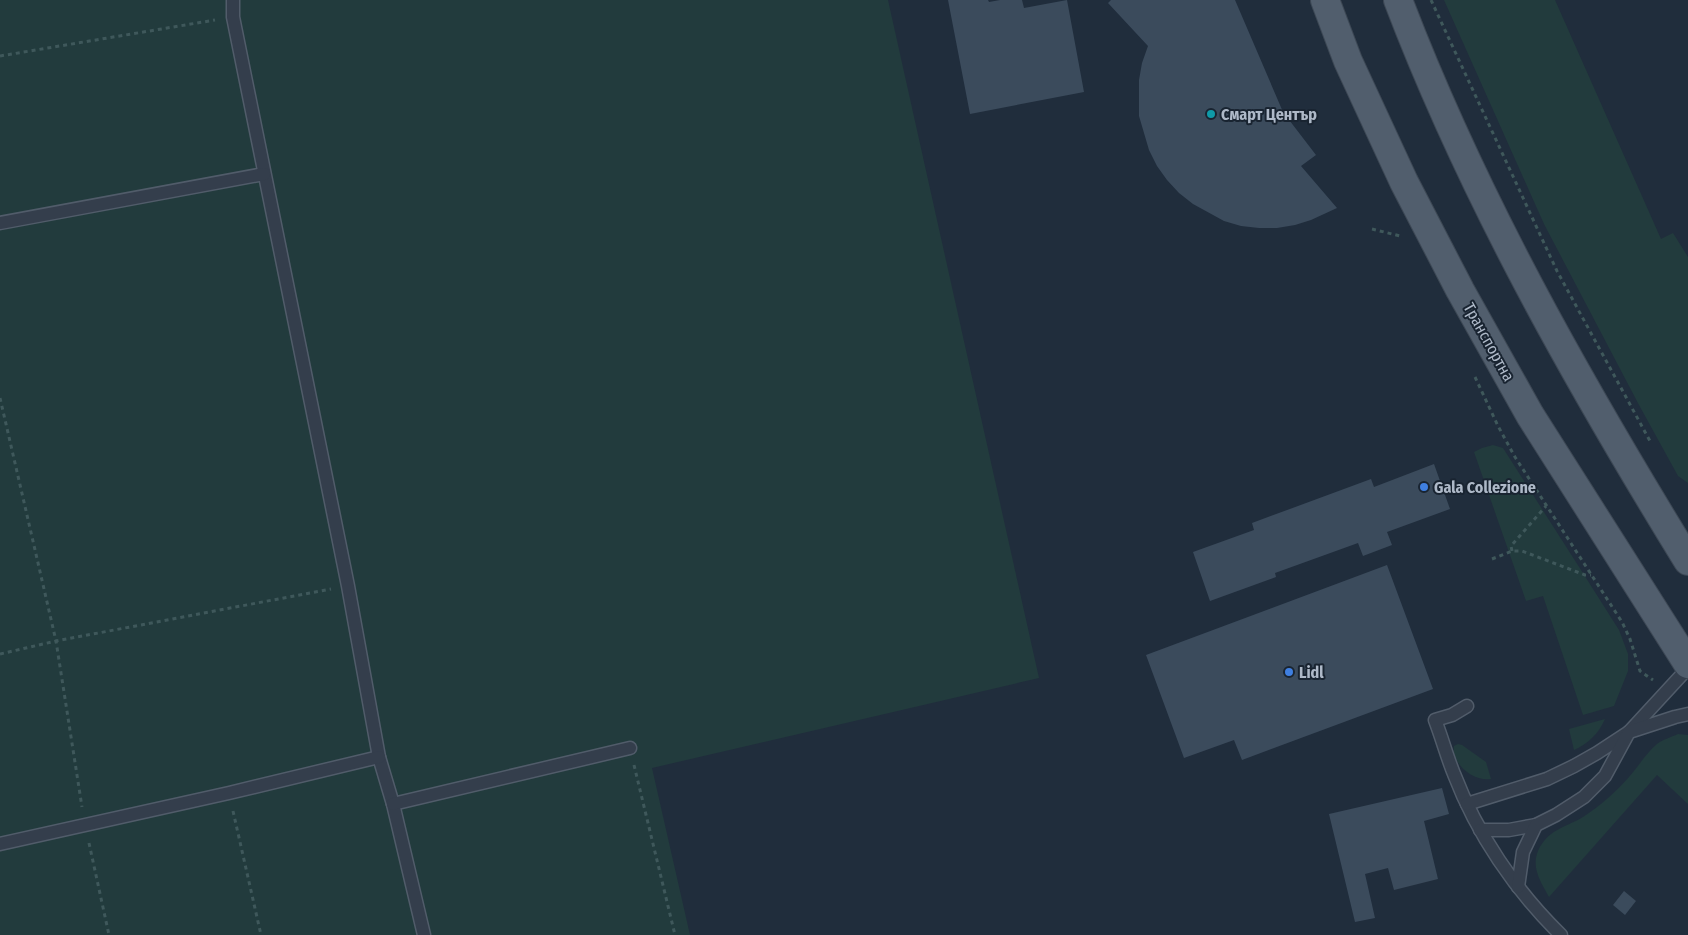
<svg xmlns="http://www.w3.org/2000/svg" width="1688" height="935" font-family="'Fira Sans Condensed',sans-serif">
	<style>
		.green { fill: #223b3d }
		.building { fill: #3b4b5c }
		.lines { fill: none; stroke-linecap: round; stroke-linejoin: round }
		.service-casing { stroke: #515c6a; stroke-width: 15 }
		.primary-casing { stroke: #3d4855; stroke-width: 30 }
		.path { stroke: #3f585b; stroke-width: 3; stroke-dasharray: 4 4; stroke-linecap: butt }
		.service { stroke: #343e4c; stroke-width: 12 }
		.primary { stroke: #515e6d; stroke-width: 28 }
		.culture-dot { fill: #0f9aa8; stroke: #192431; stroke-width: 2 }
		.shop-dot { fill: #3f7fe0; stroke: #192431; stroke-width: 2 }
		.labels { text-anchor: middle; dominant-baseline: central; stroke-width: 4; stroke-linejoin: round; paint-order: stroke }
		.poi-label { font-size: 16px; font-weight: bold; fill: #aeb9c8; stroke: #192431; text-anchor: start }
		.street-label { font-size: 16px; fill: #aeb9c8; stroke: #192431 }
	</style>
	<rect width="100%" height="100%" fill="#202d3c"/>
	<g class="green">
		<polygon points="0,0 888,0 1039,678 652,768 690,935 0,935"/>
		<polygon points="1444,0 1555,0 1661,239 1673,233 1688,257 1688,483 1678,476 1639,405 1544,224"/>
		<polygon points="1493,445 1503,448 1581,570 1619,630 1628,654 1628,671 1614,706 1583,715 1543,596 1526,601 1474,452 1482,448"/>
		<path d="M1605,719c-6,14 -17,25 -31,31l-5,-21z"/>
		<path d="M1678,734l10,1v69l-31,-29 -108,122c-8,-15 -18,-29 -11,-46 10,-22 27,-23 45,-34 17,-11 33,-25 46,-40 10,-11 17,-24 28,-33 5,-4 14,-7 21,-10z"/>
		<path d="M1458,744l4,1 24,17 5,17c-17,3 -40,-15 -37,-33z"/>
	</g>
	<g class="building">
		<polygon points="948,0 988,0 989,2 1000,0 1022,0 1024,8 1067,0 1084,92 970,114"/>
		<polygon points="1111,0 1235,0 1283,112 1316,155 1301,166 1337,208 1311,220 1295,225 1277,228 1259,228 1241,226 1224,221 1193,204 1179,193 1167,180 1157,166 1149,150 1139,116 1139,80 1142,63 1148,46 1108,3"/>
		<polygon points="1434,464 1450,509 1387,532 1392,545 1363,556 1358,543 1275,573 1276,577 1210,601 1193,552 1254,530 1252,523 1371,479 1374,487"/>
		<polygon points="1387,565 1433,689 1242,760 1234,740 1184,758 1146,655"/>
		<polygon points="1442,788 1449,814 1424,821 1438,879 1394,890 1388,868 1365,874 1375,918 1355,922 1329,814"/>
		<polygon points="1624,891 1636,901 1625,915 1613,905"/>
	</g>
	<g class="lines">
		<g class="service-casing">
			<g id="service">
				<polyline points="233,0 233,17 348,586 379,757 393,804 424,935"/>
				<polyline points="0,223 264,174"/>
				<path d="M1467,706l-15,9 -17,5c7,18 12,37 19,54 23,60 61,116 107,161"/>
				<polyline points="393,804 630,748"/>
				<polyline points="1467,804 1547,779 1574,766 1597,753 1629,732 1688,668"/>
				<polyline points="1480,830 1509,830 1536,825"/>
				<polyline points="0,844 229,793 379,757"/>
				<polyline points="1518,887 1523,852 1536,825 1556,815 1584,797 1605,776 1629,732 1675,717 1688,714"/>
			</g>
		</g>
		<g class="primary-casing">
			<g id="primary">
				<polyline points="1325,0 1348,61 1404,182 1460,290 1530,415 1688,664"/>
				<path d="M1398,0c75,197 180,382 290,561"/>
			</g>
		</g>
		<g class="path">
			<polyline points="1431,0 1557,271 1650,441"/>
			<polyline points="0,56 215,20"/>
			<polyline points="1372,229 1400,236"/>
			<polyline points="1475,377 1498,426 1515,457 1622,622 1630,639 1640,671 1653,680"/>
			<polyline points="0,398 56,641 82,807"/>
			<polyline points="1512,551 1511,546 1546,506"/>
			<polyline points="1492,559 1512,551 1522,551 1585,575 1591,575"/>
			<polyline points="0,654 56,641 331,589"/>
			<polyline points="634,765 675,935"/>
			<polyline points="233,811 261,935"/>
			<polyline points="89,843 109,935"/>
		</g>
		<use href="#service" class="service"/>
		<use href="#primary" class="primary"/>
	</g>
	<circle class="culture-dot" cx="1211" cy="114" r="5"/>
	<g class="shop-dot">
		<circle cx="1424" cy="487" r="5"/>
		<circle cx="1289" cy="672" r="5"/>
	</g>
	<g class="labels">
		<g class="poi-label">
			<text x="1221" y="114">Смарт Център</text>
			<text x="1434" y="487">Gala Collezione</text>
			<text x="1299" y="672">Lidl</text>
		</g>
		<g class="street-label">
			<text transform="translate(1489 342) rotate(61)">Транспортна</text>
		</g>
	</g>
</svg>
